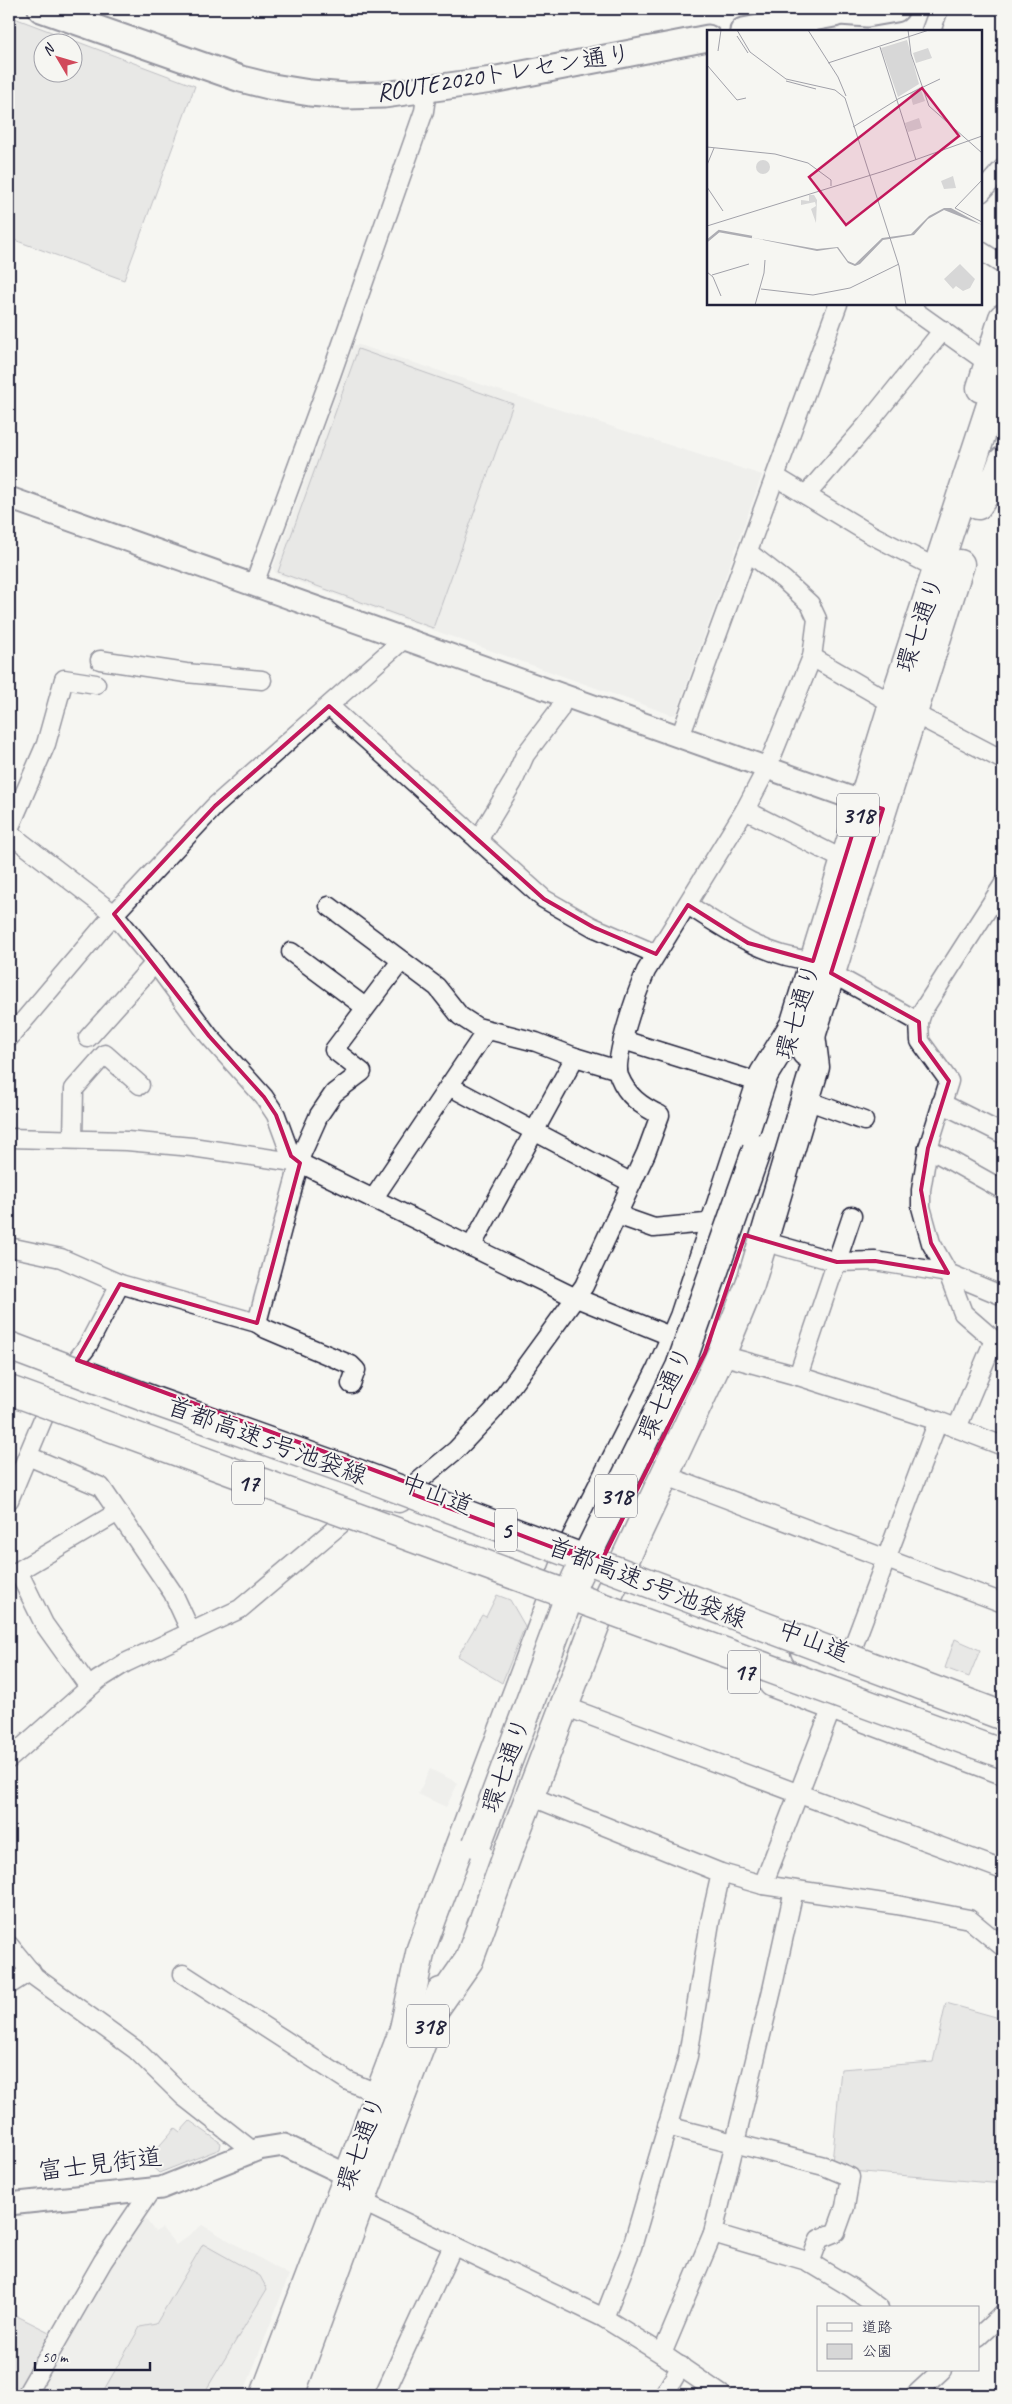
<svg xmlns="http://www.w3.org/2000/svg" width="1012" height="2404" font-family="Caveat,'Klee One',sans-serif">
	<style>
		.built { fill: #e6e6e4 }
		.green { fill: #d7d7d7; stroke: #7c7c89; fill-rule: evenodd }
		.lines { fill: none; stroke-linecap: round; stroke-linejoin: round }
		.minor-casing { stroke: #22223b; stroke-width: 21 }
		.tertiary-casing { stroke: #22223b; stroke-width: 25 }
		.secondary-casing { stroke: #22223b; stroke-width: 29 }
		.primary-casing { stroke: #22223b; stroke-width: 31 }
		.trunk-casing { stroke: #22223b; stroke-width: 31 }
		.motorway-casing { stroke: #22223b; stroke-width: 31 }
		.minor { stroke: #f6f6f2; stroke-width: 18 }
		.tertiary { stroke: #f6f6f2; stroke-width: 21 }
		.secondary { stroke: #f6f6f2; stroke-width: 25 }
		.primary { stroke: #f6f6f2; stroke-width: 28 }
		.trunk { stroke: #f6f6f2; stroke-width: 28 }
		.motorway { stroke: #f6f6f2; stroke-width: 28 }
		.primary-bridge-casing { stroke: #22223b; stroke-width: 31; stroke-linecap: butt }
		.motorway-bridge-casing { stroke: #22223b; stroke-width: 31; stroke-linecap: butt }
		.primary-bridge { stroke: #f6f6f2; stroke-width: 28 }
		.motorway-bridge { stroke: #f6f6f2; stroke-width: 28 }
		.marked { fill: none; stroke: #c2185b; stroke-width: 4; stroke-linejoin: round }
		.labels { text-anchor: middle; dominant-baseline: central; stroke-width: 4; stroke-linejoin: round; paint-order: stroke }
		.shield { fill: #f6f6f2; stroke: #626272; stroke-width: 1 }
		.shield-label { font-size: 24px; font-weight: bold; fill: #22223b }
		.street-label { font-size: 25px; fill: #22223b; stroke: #f6f6f2 }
		.inset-river { fill: none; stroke: #adadb3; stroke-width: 2.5 }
		.inset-road { fill: none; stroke: #a1a1a9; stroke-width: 1 }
		.view { fill: #c2185b; fill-opacity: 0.15; stroke: #c2185b; stroke-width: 2.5 }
		.inset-edge { fill: none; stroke: #22223b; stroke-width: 2.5 }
	</style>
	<rect width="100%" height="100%" fill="#f6f6f2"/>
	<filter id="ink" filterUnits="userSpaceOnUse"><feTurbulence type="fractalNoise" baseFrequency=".02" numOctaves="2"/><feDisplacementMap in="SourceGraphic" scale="10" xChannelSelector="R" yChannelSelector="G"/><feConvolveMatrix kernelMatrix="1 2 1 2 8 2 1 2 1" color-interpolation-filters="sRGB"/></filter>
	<g filter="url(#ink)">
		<g class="built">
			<polygon points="354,345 359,345 762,475 676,714 672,715 276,574 273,568"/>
			<polygon points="430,1769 458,1783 446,1807 418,1794"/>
			<polygon points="142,2214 155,2232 162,2228 176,2245 202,2225 289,2275 243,2395 35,2395 102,2271"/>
		</g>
		<g class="green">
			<path d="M9,16l186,70 -71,194 -115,-42zM72,42v30h-30v-30z"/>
			<polygon points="358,349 513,404 433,628 278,572"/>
			<polygon points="497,1595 510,1600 525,1626 502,1683 458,1656 482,1615 486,1617"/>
			<polygon points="955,1639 980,1650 969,1677 945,1668"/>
			<polygon points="946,2003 1003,2019 1003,2184 851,2171 832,2163 841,2069 933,2062"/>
			<polygon points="190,2121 221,2143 220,2149 159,2173 146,2161 175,2128 180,2132"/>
			<polygon points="203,2244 260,2276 267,2289 203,2395 101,2395 140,2327 156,2324"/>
			<polygon points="9,2312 51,2333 18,2391 9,2386"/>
		</g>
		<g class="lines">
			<g class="minor-casing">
				<g id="minor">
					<polyline points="931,31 939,9"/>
					<polyline points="981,193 1003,168"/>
					<polyline points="981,251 1003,265"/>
					<polyline points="905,304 988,363"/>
					<polyline points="776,477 870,534 938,569"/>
					<polyline points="806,495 866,426 943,330"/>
					<polyline points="254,584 331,375 424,111 427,90"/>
					<polyline points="812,657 893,704"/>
					<polyline points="100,660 186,673 262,680"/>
					<polyline points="329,706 544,899 593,927 656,954"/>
					<polyline points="913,713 1003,760"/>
					<polyline points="680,737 838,304"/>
					<polyline points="745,810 844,860"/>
					<polyline points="9,829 46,744 64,679 96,684"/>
					<polyline points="9,833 114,914 155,963 209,1036 264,1097 276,1115 291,1156 300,1163"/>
					<polyline points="478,840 513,782 525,755 559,710 565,696"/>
					<path d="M688,905c40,26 76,51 125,56"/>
					<polyline points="329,906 437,987 460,1016 477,1027 536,1042 575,1057 618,1070"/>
					<polyline points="291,952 365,1007"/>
					<polyline points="831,973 919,1022 920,1041 949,1081 928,1148 921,1190 921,1207 931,1243 948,1273 963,1313 994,1340 957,1428"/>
					<polyline points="919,1022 923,1010 1003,885"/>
					<polyline points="9,1038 114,914 215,806 405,638"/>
					<polyline points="88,1038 155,963"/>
					<polyline points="623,1040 761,1083"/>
					<polyline points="449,1086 632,1183"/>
					<polyline points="806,1100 864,1121"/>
					<polyline points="941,1103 1003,1134"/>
					<polyline points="9,1138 127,1141 192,1147 300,1163 574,1297 675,1338"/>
					<polyline points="73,1139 74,1089 105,1054 140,1085"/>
					<polyline points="928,1148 1003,1190"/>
					<polyline points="373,1199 486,1031"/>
					<polyline points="617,1215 654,1228 705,1223 714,1227"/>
					<polyline points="763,1241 837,1262 875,1261 948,1273 1003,1296"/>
					<polyline points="9,1247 61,1258 120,1284 257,1323 302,1153 319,1115 334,1093 362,1072 334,1050 401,961"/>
					<polyline points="471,1247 575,1057"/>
					<polyline points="257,1323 266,1329 351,1365 356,1370 351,1384"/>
					<polyline points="721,1355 798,1376 938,1421 1003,1446"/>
					<polyline points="77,1360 87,1347 120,1284"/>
					<polyline points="798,1376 852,1216"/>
					<polyline points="28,1456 101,1487 173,1593 191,1632"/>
					<polyline points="664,1475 1003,1603"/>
					<path d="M414,1485l42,-35 37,-39 91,-125 62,-133 14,-38c-19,-9 -33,-19 -41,-39 -6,-17 19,-87 27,-105l99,-161 22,-42 45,-111 5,-38 -7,-15 -26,-24 -36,-28"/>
					<polyline points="9,1500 45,1414"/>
					<polyline points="845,1668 938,1421"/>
					<polyline points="89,1687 44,1624 18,1571 118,1512"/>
					<polyline points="564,1706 1003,1870"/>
					<polyline points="9,1759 98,1680 125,1663 240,1609 342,1523"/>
					<polyline points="530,1796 721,1873 763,1885 897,1905 969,1919 1003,1947"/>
					<polyline points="763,1885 836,1697"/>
					<polyline points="9,1945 35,1977 136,2050 184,2097 254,2152"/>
					<polyline points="183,1974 348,2081 379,2094"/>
					<polyline points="9,1985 31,1971"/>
					<polyline points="667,2126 824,2166 850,2177 845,2207 836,2232 819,2239 810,2263"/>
					<polyline points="361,2201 604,2318 662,2354 722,2395"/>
					<polyline points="713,2233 807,2261 852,2288 879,2308"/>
					<polyline points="604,2318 632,2247 688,2056 710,1922 721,1873"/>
					<polyline points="978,2337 1003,2314"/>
					<polyline points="662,2354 713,2233 772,1990 794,1890"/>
					<polyline points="26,2395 103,2261 151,2190"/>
					<polyline points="384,2395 453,2246"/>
					<polyline points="664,2395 681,2366"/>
					<polyline points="915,2395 942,2370"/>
				</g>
			</g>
			<g class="tertiary-casing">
				<g id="tertiary">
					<polyline points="9,498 877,807"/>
					<polyline points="9,2204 161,2188 259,2149 284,2145 349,2176 355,2190"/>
				</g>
			</g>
			<g class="secondary-casing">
				<g id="secondary">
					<polyline points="41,9 241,79 273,87 310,93 346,96 384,95 492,80 708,38"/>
					<polyline points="840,12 867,14 896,9"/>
					<polyline points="743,31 834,14 845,9"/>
				</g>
			</g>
			<g class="primary-casing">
				<g id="primary">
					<polyline points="981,388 1003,318"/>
					<polyline points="978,505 998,474 1003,461"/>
					<polyline points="789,1042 893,704 1003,368"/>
					<polyline points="806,1052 960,564"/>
					<polyline points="434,2010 469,1960 508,1853 599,1615 721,1355 750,1285 815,1067 811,1035"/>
					<polyline points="404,2029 421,1949 433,1916 553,1598 572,1547 661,1371 684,1317 764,1074 794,1025"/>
					<polyline points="265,2395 411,2011"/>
					<polyline points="290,2395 361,2201 441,1992"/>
				</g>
			</g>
			<g class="trunk-casing">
				<g id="trunk">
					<polyline points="805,1651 866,1684"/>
					<polyline points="773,1683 1003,1770"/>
				</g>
			</g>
			<g class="motorway-casing">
				<g id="motorway">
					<polyline points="9,1363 341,1485 399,1498"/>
					<polyline points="866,1684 908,1702 1003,1737"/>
				</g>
			</g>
			<use href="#minor" class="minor"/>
			<use href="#tertiary" class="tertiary"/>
			<use href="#secondary" class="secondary"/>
			<use href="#primary" class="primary"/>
			<use href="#trunk" class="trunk"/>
			<use href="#motorway" class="motorway"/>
			<g class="primary-bridge-casing">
				<polyline id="primary-bridge" points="477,1844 576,1578 680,1367 757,1149"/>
			</g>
			<g class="motorway-bridge-casing">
				<g id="motorway-bridge">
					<polyline points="9,1346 157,1402 351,1471 1003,1716"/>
					<polyline points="9,1390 1003,1754"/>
				</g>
			</g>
			<use href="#primary-bridge" class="primary-bridge"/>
			<use href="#motorway-bridge" class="motorway-bridge"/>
		</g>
	</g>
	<path d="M0 0H1012V2404H0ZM329,706l215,193 49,28 63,27 32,-49 60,38 65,18 49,-158 21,6 -52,164 88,49 1,19 29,40 -21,67 -7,42 10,53 17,30 -73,-12 -38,1 -92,-27 -40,118 -102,205 -31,-11 -2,7 -158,-60 2,-9 -337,-125 43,-76 137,39 43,-160 -9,-7 -15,-41 -12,-18 -55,-61 -95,-122 101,-108z" fill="#f6f6f2" fill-opacity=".55" fill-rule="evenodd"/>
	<path class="marked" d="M329,706l215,193 49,28 63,27 32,-49 60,38 65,18 49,-158 21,6 -52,164 88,49 1,19 29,40 -21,67 -7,42 10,53 17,30 -73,-12 -38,1 -92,-27 -40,118 -102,205 -31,-11 -2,7 -158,-60 2,-9 -337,-125 43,-76 137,39 43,-160 -9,-7 -15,-41 -12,-18 -55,-61 -95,-122 101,-108z"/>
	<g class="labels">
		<g class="shield">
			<rect x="837" y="793.5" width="42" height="43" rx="4"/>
			<rect x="232" y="1461.5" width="32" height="43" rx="4"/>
			<rect x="595" y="1474.5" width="42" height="43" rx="4"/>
			<rect x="495" y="1508.5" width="22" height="43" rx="4"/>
			<rect x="728" y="1650.5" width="32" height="43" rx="4"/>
			<rect x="407" y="2004.5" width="42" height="43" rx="4"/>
		</g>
		<g class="shield-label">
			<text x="858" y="815">318</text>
			<text x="248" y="1483">17</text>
			<text x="616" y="1496">318</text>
			<text x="506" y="1530">5</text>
			<text x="744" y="1672">17</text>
			<text x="428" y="2026">318</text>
		</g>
		<g class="street-label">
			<text transform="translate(504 73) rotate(-9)">ROUTE2020トレセン通り</text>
			<text transform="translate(920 624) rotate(-71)">環七通り</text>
			<text transform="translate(798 1011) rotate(-73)">環七通り</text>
			<text transform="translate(665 1393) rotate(-66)">環七通り</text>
			<text transform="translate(267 1441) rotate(20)">首都高速5号池袋線</text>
			<text transform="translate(437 1494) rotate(21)">中山道</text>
			<text transform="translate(647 1583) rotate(21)">首都高速5号池袋線</text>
			<text transform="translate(814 1641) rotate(21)">中山道</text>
			<text transform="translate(506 1765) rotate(-70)">環七通り</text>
			<text transform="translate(361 2143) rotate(-70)">環七通り</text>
			<text transform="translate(100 2164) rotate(-7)">富士見街道</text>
		</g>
	</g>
	<g transform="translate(707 30)">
		<rect width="275" height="275" fill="#f6f6f2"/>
		<path d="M200,10l12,44 -21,13 -17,-49zM221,18l4,10 -16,5 -3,-10zM213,57l5,14 -12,4 -3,-12zM212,88l3,10 -14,4 -3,-9zM49 137a7 7 0 1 1 14 0a7 7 0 1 1-14 0ZM246,146l3,12 -12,1 -3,-8zM102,165h5l3,5 -1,23 -5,-14 5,-3 -1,-4 -14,3v-5l8,1zM253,234l15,15 -5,9 -7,3 -7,-5 -3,3 -9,-10z" fill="#d7d7d7"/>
		<path d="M237,178h7l31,17 -38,-15 -16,9 -14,16 -31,5 -23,24 -5,2 -7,-3 -11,-15 -20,3 -68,-14 68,12 21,-2 10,14 7,3 27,-26 29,-4 18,-18z" fill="#adadb3"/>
		<path class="inset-river" d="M0,211l12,-10 33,6"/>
		<path class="inset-road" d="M30,0l13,22 36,27 49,11 10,8 54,168 7,39M101,0l30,47 8,19M201,0l3,24 18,52 53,47M30,6l11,17M173,17l36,113M11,21l3,-21M121,33l101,-33M0,35l30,35 9,-2M79,51l30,8M146,97l45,-28 42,-20M0,117l68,7 33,9 23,17v6M0,135l7,-17M275,150l-27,28 27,14M0,157l16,24M0,196l177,-55 98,-35M0,242l6,5 8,19M5,245l37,-11M54,259l52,6 37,-7 49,-24M48,275l9,-32 1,-13"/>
		<path class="view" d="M215,58l37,48 -113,89 -37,-48z"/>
		<rect width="275" height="275" class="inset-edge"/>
	</g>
	<rect width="1012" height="2404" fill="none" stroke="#f6f6f2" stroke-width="30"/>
	<rect x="15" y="15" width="982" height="2374" fill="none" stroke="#22223b" stroke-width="2" filter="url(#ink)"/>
	<rect x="817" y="2306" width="162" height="65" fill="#f6f6f2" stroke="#a1a1a9"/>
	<rect x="827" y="2323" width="25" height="8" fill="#f6f6f2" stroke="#a1a1a9"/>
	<text x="862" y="2332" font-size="15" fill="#22223b">道路</text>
	<rect x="827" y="2344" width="25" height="15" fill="#d7d7d7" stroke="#a1a1a9"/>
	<text x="862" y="2356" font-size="15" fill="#22223b">公園</text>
	<g transform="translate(58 58) rotate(308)"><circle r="24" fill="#f6f6f2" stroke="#a1a1a9"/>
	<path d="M0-4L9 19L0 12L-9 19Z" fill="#d1495b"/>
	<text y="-8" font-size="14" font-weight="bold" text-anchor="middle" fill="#22223b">N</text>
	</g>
	<path d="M35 2362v8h115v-8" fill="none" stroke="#22223b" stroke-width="2.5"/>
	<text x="42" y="2362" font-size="15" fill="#22223b" stroke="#f6f6f2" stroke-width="4" paint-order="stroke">50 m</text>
</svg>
